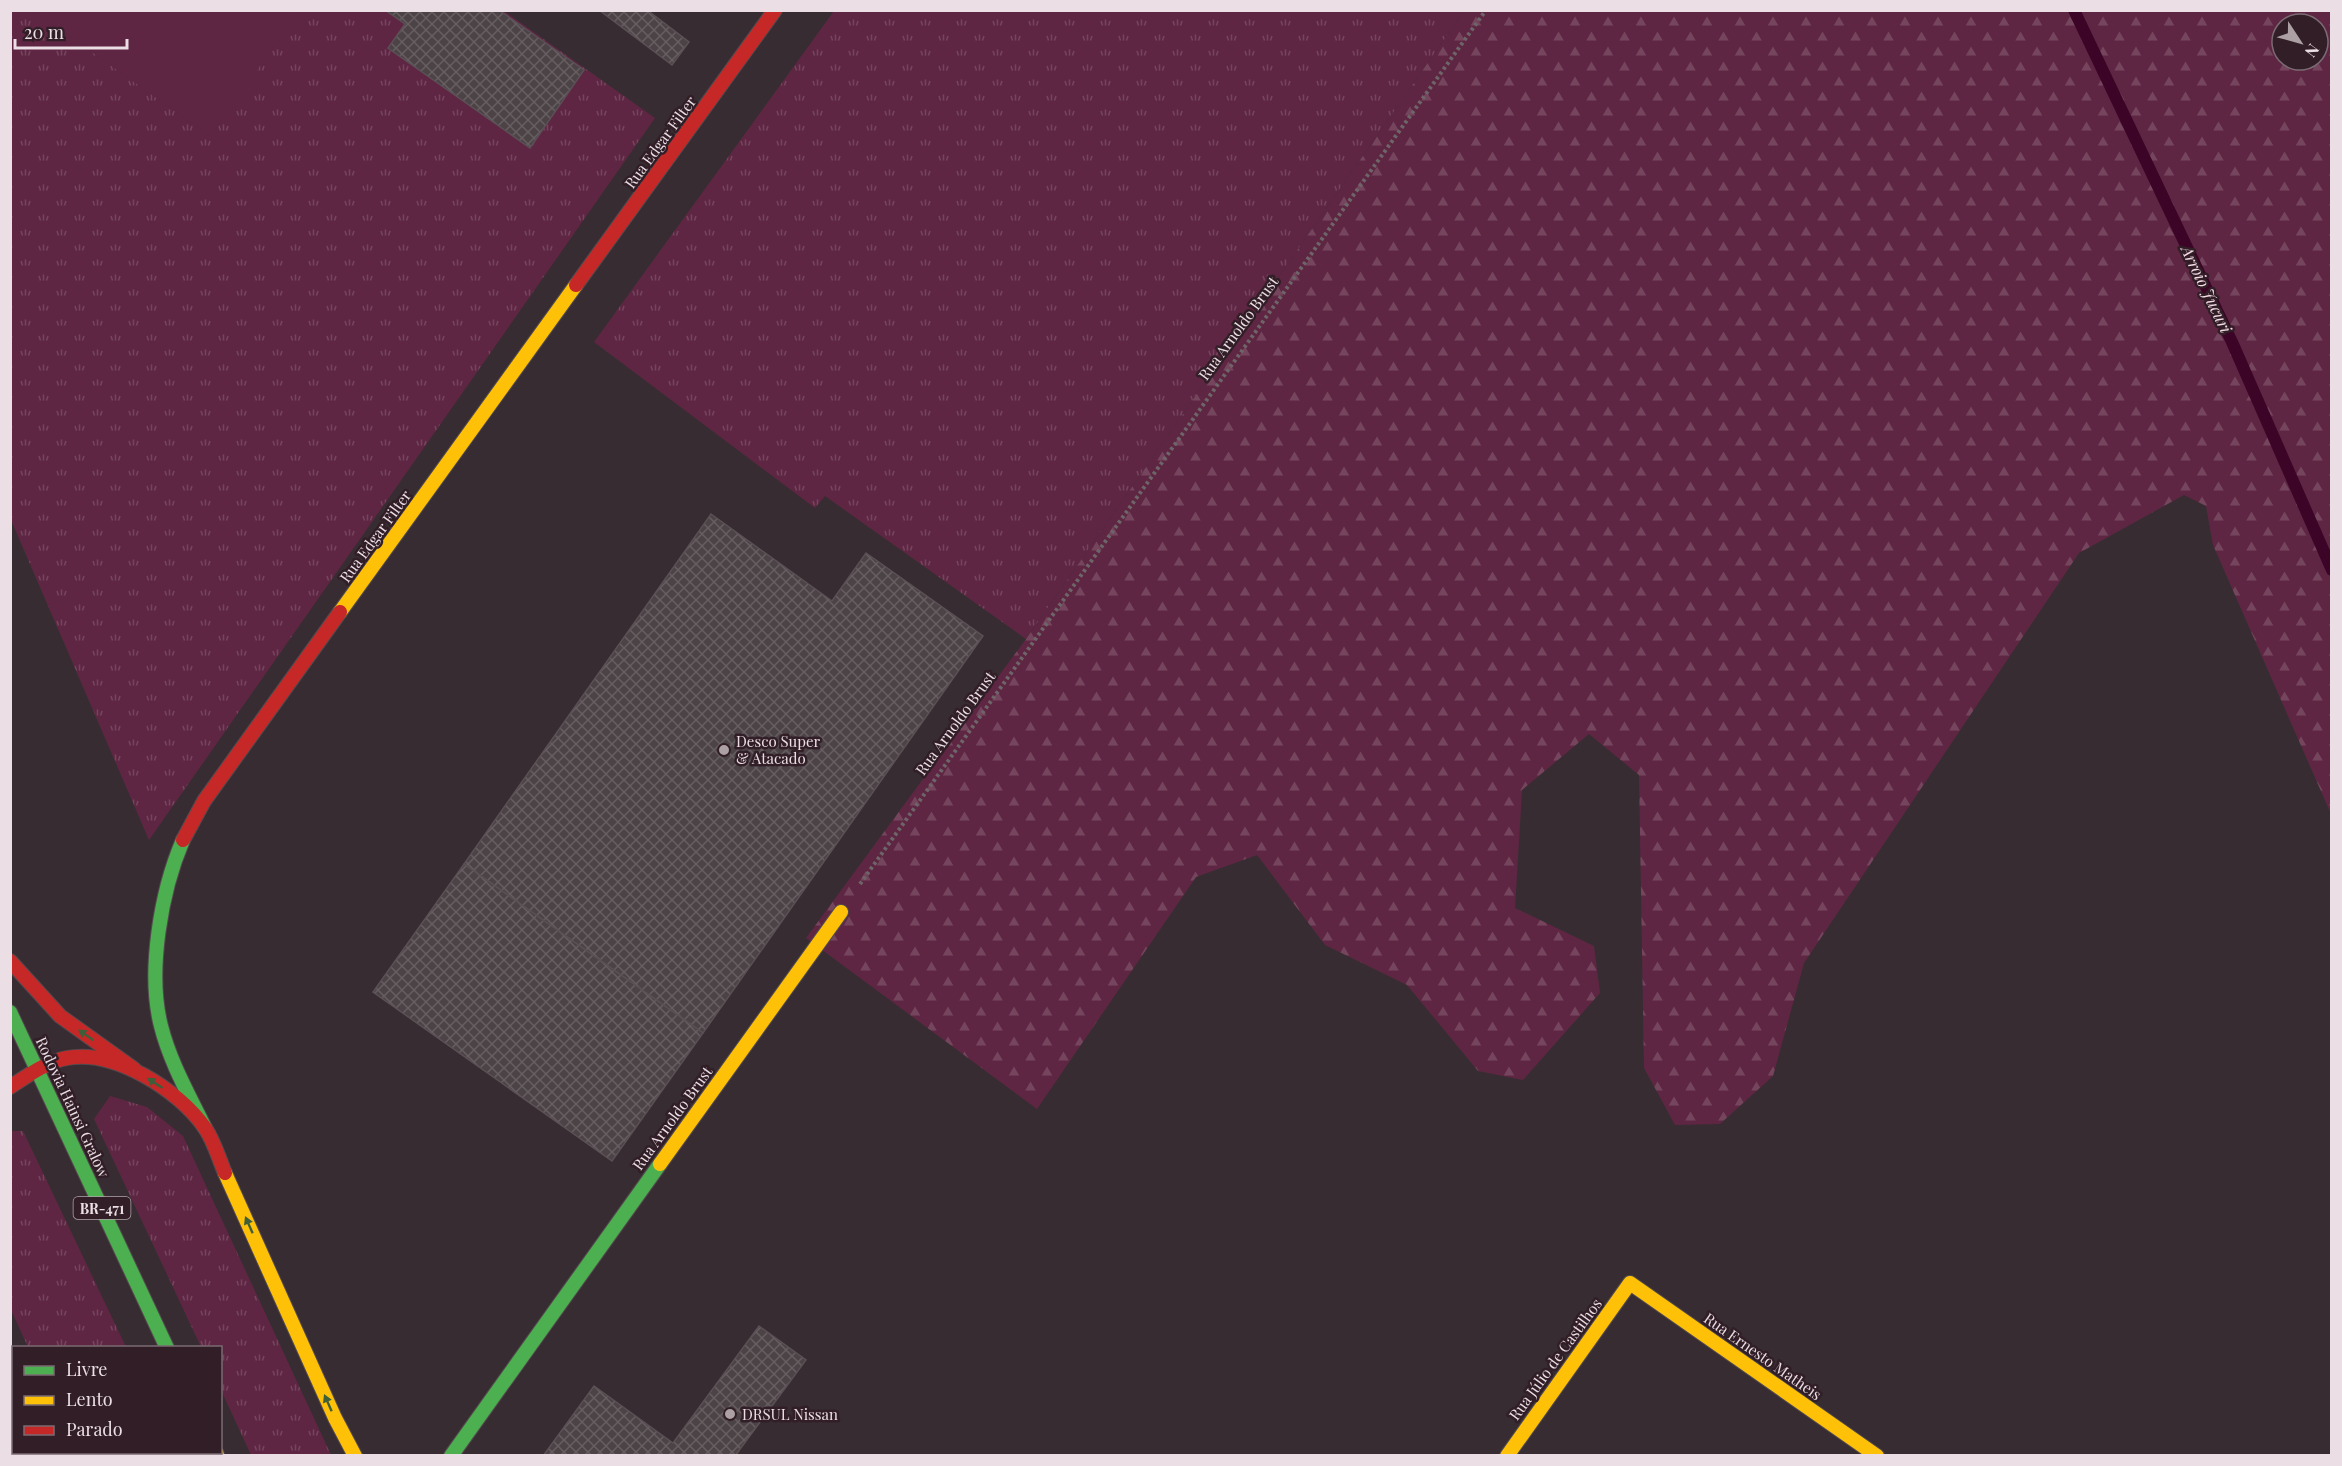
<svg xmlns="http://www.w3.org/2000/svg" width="2342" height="1466" font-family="'Playfair Display',serif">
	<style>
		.grass { fill: url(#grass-tufts) }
		.forest { fill: url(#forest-firs); fill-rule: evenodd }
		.park { fill: #5e2643 }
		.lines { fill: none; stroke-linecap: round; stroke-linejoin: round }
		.stream { stroke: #3c0426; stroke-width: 12 }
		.building { fill: url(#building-cross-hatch); stroke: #5a5055; stroke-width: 1.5 }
		.fast-casing { stroke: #534a4e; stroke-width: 16 }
		.slow-casing { stroke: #534a4e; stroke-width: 16 }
		.jam-casing { stroke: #534a4e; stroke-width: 16 }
		.path { stroke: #6d6568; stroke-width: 4; stroke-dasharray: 3 3; stroke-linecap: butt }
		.fast { stroke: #4caf50; stroke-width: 14 }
		.slow { stroke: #ffc107; stroke-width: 14 }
		.jam { stroke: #c62828; stroke-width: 14 }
		.oneway { fill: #3d5f39 }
		.poi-dot { fill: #aca0a5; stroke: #311e27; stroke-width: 2 }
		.labels { text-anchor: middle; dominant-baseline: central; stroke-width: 5; stroke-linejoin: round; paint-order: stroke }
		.shield { fill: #311e27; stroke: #b3a4ab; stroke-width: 1.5 }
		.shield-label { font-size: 14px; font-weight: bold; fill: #ebdee4 }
		.street-label { font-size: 15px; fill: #ebdee4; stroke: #311e27 }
		.poi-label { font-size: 15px; fill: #ebdee4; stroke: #311e27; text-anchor: start }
		.water-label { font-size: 16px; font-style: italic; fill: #f4dbe6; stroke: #311e27 }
	</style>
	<defs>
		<pattern id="grass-tufts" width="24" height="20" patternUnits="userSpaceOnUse" patternTransform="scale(1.5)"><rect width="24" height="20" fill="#5e2643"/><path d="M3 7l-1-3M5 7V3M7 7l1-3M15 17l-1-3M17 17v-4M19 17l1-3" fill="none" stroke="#75455e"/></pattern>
		<pattern id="forest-firs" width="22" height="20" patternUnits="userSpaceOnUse" patternTransform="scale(1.5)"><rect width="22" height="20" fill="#5e2643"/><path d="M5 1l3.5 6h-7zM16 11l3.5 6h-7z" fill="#75455e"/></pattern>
		<pattern id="building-cross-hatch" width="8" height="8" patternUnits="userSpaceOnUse" patternTransform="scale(1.5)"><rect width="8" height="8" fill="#4c4347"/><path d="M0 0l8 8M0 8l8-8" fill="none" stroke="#665e61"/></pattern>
	</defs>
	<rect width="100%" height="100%" fill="#372c31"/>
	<g class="grass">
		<polygon points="10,11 504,11 655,118 149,840 11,520"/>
		<polygon points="834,11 1464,11 1026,639 825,496 815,508 594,342"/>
		<polygon points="110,1096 147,1107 183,1136 331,1455 251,1455 221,1390 220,1348 201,1347 94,1119"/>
		<polygon points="11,1131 23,1131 126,1347 28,1347 11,1310"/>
	</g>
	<path class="forest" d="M1464,11h867v803l-118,-269 -7,-39 -22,-11 -105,58 -275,410 -31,113 -53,48 -45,1 -31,-57 -5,-293 -50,-41 -67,56 -7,118 79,38 6,47 -77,87 -45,-9 -71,-86 -82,-40 -68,-90 -61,22 -159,232 -231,-171 220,-299zM2282,24h36v36h-36z"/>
	<polygon class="park" points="34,11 299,11 210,136"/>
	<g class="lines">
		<polyline class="stream" points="2074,10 2232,342 2332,570"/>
	</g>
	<g class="building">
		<polygon points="385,10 499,10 584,70 530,148 388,48 405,24"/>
		<polygon points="599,10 647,10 689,42 672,65"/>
		<polygon points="711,514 832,601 866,553 983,636 703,1033 464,864"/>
		<polygon points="464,864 703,1033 612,1161 373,992"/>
		<polygon points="759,1326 806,1360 735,1456 543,1456 594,1386 673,1443"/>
	</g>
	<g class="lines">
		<g class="fast-casing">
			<g id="fast">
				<path d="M183,840c-22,51 -36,132 -22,186 9,36 28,69 44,102"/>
				<polyline points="10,1012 167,1348"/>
				<polyline points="451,1456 660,1164"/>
			</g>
		</g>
		<g class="slow-casing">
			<g id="slow">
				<polyline points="340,612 576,285"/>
				<polyline points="660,1164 841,912"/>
				<polyline points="225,1173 335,1418 355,1456"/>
				<polyline points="10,1364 14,1371"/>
				<polyline points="216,1452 217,1456"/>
				<polyline points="1507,1456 1630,1283 1877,1456"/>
			</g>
		</g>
		<g class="jam-casing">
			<g id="jam">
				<polyline points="576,285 775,10"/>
				<polyline points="183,840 204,801 340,612"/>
				<polyline points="10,961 60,1016 134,1069"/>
				<path d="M10,1087c17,-11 36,-25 57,-29 47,-9 112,32 138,70 9,13 14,31 20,45"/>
				<polyline points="51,1452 53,1456"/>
			</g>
		</g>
		<polyline class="path" points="860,884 1486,10"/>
		<use href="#fast" class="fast"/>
		<use href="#slow" class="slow"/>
		<use href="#jam" class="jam"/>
	</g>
	<defs><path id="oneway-solid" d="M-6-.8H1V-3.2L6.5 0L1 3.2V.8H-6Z" transform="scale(1.5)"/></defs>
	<g class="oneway">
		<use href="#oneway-solid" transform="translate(86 1035) rotate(-145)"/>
		<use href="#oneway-solid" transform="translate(155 1083) rotate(-147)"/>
		<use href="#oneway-solid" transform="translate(249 1225) rotate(-114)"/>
		<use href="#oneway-solid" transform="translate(328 1403) rotate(-114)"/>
	</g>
	<g class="poi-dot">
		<circle cx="724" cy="750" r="6"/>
		<circle cx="730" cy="1414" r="6"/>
	</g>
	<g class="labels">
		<rect class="shield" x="73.5" y="1197" width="57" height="22" rx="4.5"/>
		<g class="shield-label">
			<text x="102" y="1208">BR-471</text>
		</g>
		<g class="street-label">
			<text transform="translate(660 142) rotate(-54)">Rua Edgar Filter</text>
			<text transform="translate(1238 328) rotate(-54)">Rua Arnoldo Brust</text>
			<text transform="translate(375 536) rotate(-54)">Rua Edgar Filter</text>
			<text transform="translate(955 723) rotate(-54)">Rua Arnoldo Brust</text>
			<text transform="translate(73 1107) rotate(65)">Rodovia Hainsi Gralow</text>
			<text transform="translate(672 1118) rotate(-54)">Rua Arnoldo Brust</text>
			<text transform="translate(1763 1356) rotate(35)">Rua Ernesto Matheis</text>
			<text transform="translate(1555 1359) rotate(-54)">Rua Júlio de Castilhos</text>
		</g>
		<g class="poi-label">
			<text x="736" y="741">Desco Super<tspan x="736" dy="17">&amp; Atacado</tspan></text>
			<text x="742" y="1414">DRSUL Nissan</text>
		</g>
		<g class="water-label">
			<text transform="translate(2207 289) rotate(64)">Arroio Jucuri</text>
		</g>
	</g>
	<rect width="2342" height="1466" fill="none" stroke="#ebdee4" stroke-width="24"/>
	<rect x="12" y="1346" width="210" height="108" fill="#311e27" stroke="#7b6b73" stroke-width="1.5"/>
	<rect x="24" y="1366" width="30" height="9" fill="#4caf50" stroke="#7b6b73" stroke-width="1.5"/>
	<text x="66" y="1376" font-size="18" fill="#ebdee4">Livre</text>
	<rect x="24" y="1396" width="30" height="9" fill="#ffc107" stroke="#7b6b73" stroke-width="1.5"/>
	<text x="66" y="1406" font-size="18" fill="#ebdee4">Lento</text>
	<rect x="24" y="1426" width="30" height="9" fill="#c62828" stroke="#7b6b73" stroke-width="1.5"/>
	<text x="66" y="1436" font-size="18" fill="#ebdee4">Parado</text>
	<g transform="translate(2300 42) rotate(126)"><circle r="28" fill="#311e27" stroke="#7b6b73" stroke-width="1.5"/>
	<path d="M0-4.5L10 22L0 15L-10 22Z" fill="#aca0a5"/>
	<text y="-9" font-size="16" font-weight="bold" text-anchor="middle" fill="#ebdee4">N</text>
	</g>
	<path d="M15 39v9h112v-9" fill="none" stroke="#ebdee4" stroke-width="3"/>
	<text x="24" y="39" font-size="18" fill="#ebdee4" stroke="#311e27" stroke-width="4.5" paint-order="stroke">20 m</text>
</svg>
